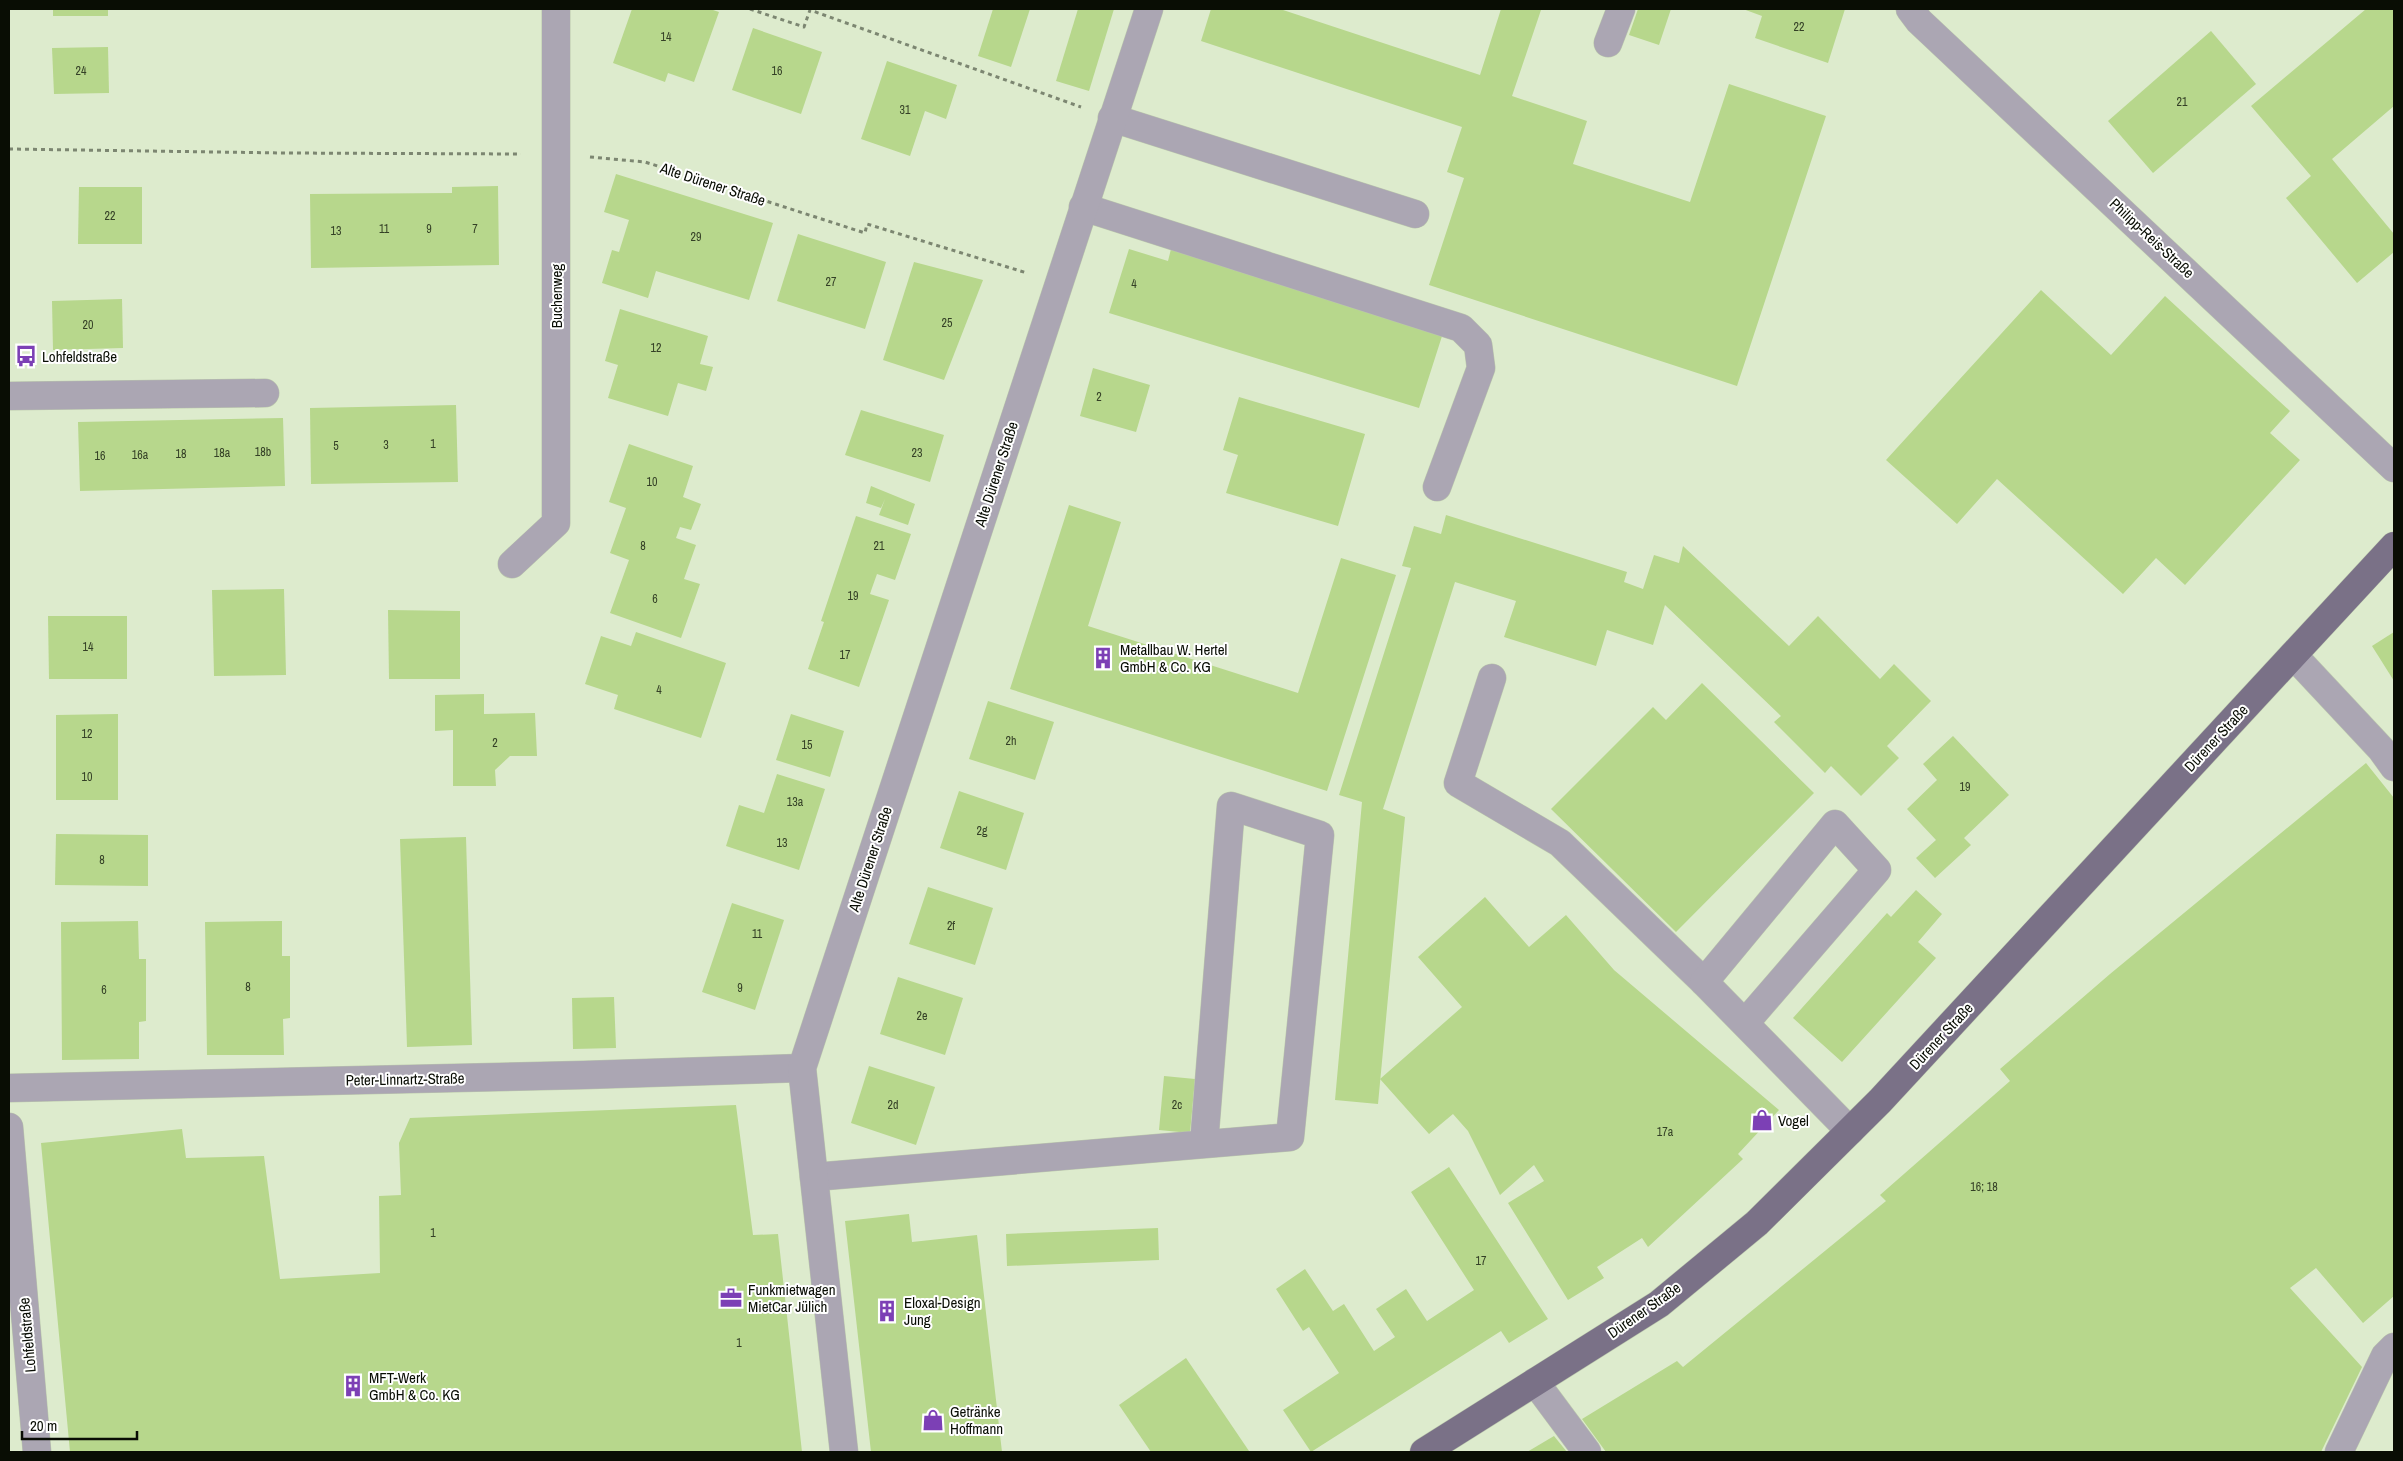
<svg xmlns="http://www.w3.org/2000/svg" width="2403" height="1461" font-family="'Archivo Narrow',sans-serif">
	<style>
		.building { fill: #b7d78c }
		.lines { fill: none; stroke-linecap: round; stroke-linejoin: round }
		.minor-casing { stroke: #bbc7ad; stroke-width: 29 }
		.major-casing { stroke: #bbc7ad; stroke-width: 29 }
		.path { stroke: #7c8671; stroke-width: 3; stroke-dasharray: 4 4; stroke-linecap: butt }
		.minor { stroke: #aba6b3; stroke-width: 28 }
		.major { stroke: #7a7187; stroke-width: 28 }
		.labels { text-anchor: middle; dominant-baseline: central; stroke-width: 4; stroke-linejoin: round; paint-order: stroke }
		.number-label { font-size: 12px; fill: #344026 }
		.street-label { font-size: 15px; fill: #090d04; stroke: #fff }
		.poi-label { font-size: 15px; fill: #090d04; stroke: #fff; text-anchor: start }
	</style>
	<rect width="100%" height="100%" fill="#ddebcd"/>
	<g class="building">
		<rect x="53" y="9" width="55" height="7"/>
		<polygon points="632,9 710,9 719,12 694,82 668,73 665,82 613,63"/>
		<polygon points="993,9 1030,9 1011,67 978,56"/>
		<polygon points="1078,9 1114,9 1089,91 1056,81"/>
		<polygon points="1211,9 1280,9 1480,75 1501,9 1541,10 1512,96 1587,121 1573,164 1690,202 1729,84 1826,116 1737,386 1429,285 1464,178 1447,172 1462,127 1201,41"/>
		<polygon points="1638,9 1671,9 1659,45 1629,35"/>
		<polygon points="1743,9 1845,9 1828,63 1755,38 1762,16"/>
		<polygon points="2366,9 2394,9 2394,106 2332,159 2394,234 2394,252 2357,283 2286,198 2311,176 2251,106"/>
		<polygon points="753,28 822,52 801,114 732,90"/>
		<polygon points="2211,31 2256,84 2153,173 2108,121"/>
		<polygon points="108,47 109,93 54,94 52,48"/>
		<polygon points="887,61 957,85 946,119 925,111 910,156 861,139"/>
		<polygon points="616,174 773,223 749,300 656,271 648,298 602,283 612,250 619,252 629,220 604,212"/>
		<polygon points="498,186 499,265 311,268 310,194 452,193 452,187"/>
		<polygon points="79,187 142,187 142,244 78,244"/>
		<polygon points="798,234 886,262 865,329 777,301"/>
		<polygon points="1129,249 1168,261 1171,249 1443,333 1419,408 1109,313"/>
		<polygon points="914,262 983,280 944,380 883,360"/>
		<polygon points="2041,290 2111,355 2165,296 2290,411 2270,433 2300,460 2185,585 2156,558 2123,594 1997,479 1957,524 1886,460"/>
		<polygon points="122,299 123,348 53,350 52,301"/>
		<polygon points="620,309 708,336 700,364 713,367 706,391 678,383 668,416 608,398 618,365 605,361"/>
		<polygon points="1093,368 1150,385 1136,432 1080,416"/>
		<polygon points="1239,397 1365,434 1338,526 1226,493 1238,455 1223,450"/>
		<polygon points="456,405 458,482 311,484 310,408"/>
		<polygon points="861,410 944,435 930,482 845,455"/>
		<polygon points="283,418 285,486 80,491 78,422"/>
		<polygon points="629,444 693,466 683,497 701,504 691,530 680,527 676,538 696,545 684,579 700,584 681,638 610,613 629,560 610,553 626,508 609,502"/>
		<polygon points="871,486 915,504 908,525 879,515 885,499 881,508 866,503"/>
		<polygon points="1069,505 1121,522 1088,626 1298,693 1341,558 1396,575 1327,791 1010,689"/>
		<polygon points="1446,515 1627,572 1624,582 1643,589 1654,555 1679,563 1683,546 1789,646 1818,616 1880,679 1894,664 1931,701 1887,746 1899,758 1861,796 1831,766 1825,773 1774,722 1781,716 1665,605 1653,645 1607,630 1596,666 1504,637 1516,601 1455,582 1383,809 1405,817 1378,1104 1335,1100 1362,802 1339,795 1411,568 1402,566 1414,526 1441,534"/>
		<polygon points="856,516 911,534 895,580 877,574 872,588 870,594 889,600 859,687 808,669 824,622 821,621"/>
		<polygon points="284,589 286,675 214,676 212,590"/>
		<polygon points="388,610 460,611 460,679 389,679"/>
		<polygon points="48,616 127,616 127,679 49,679"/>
		<polygon points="636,632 726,663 701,738 614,709 618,695 585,684 601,636 631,646"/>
		<polygon points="2394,632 2394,681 2372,646"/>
		<polygon points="1702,683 1814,793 1676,932 1551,809 1653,707 1666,720"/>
		<polygon points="484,694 484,714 535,713 537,756 510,756 495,770 496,786 453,786 453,730 435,731 435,695"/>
		<polygon points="988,701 1054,722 1035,780 969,759"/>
		<polygon points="118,714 118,800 56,800 56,715"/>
		<polygon points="791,714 844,731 830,777 776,760"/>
		<polygon points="1953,736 2009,795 1964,838 1971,845 1935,878 1916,858 1936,840 1907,809 1937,780 1923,764"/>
		<polygon points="2366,763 2394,798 2394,1296 2363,1323 2316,1268 2290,1288 2362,1367 2321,1452 1606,1452 1582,1419 1677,1361 1683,1367 1886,1201 1880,1195 2010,1081 2000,1069 2110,974"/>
		<polygon points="777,774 825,789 799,870 726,846 739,805 764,813"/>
		<polygon points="959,791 1024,813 1006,870 940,848"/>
		<polygon points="56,834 148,835 148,886 55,885"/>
		<polygon points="466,837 472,1045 407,1047 400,839"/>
		<polygon points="928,887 993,908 975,965 909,944"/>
		<polygon points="1916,890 1942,914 1918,942 1936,958 1842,1062 1793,1018 1887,913 1891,917"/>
		<polygon points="1485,897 1529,947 1566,915 1614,970 1779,1110 1738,1154 1743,1159 1648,1247 1642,1238 1597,1267 1604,1278 1568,1300 1508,1203 1544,1181 1534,1165 1500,1195 1468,1131 1453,1114 1429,1134 1380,1079 1462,1007 1418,957"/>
		<polygon points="732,903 784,920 755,1010 702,992"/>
		<polygon points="138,921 139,959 146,959 146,1021 139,1022 139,1059 62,1060 61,922"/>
		<polygon points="282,921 282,956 290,956 290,1018 283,1019 284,1055 207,1055 205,922"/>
		<polygon points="898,977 963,998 945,1055 880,1034"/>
		<polygon points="614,997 616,1048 573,1049 572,998"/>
		<polygon points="869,1066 935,1087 916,1145 851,1123"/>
		<polygon points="1164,1076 1195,1079 1190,1133 1159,1130"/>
		<polygon points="736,1105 753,1235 778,1234 802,1452 70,1452 41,1143 182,1129 186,1158 264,1156 280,1279 380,1273 379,1196 401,1195 399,1143 410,1118"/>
		<polygon points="1449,1167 1548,1319 1509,1343 1501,1331 1311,1452 1283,1410 1339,1373 1309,1327 1303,1331 1276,1289 1305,1269 1333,1311 1344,1304 1374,1351 1395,1337 1376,1309 1406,1289 1427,1321 1474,1290 1411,1192"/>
		<polygon points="909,1214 912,1242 977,1235 1002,1452 871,1452 845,1221"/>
		<polygon points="1158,1228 1159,1260 1007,1266 1006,1234"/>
		<polygon points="1186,1358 1249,1451 1246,1452 1151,1452 1119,1405"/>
		<polygon points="1554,1436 1567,1452 1527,1452"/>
	</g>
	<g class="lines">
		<g class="minor-casing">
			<g id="minor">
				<polyline points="1910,9 1919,21 2394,468"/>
				<polyline points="1608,43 1621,9"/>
				<polyline points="1112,118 1415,214"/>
				<polyline points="1083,207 1461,328 1478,345 1481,368 1437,487"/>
				<polyline points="9,396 265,393"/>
				<polyline points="512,564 556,523 556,9"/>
				<polyline points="2293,655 2381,749 2394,767"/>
				<polyline points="1492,678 1458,783 1560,843 1704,982"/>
				<polyline points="1745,1023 1877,870 1835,824 1704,982 1850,1131"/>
				<polyline points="9,1088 584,1075 802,1068"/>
				<polyline points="9,1127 37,1452"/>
				<polyline points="814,1177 1290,1137 1320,835 1231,806 1204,1144"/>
				<polyline points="1535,1382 1587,1452"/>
				<polyline points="844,1452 802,1068 1149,9"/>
				<polyline points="2339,1452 2385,1356 2394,1347"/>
			</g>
		</g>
		<g class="major-casing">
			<polyline id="major" points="1424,1452 1659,1304 1757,1223 1880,1101 2394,546"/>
		</g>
		<g class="path">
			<polyline points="750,9 804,27 810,10 1081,107"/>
			<polyline points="9,149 284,153 521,154"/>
			<polyline points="590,157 645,162 865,233 867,224 1027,273"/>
		</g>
		<use href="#minor" class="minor"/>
		<use href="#major" class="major"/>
	</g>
	<defs>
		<g id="bus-bare" transform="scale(1.725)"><path d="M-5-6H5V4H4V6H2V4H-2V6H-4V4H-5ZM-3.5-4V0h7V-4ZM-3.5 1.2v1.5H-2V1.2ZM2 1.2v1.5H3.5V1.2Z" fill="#7c40b5" stroke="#fff" stroke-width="2.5" paint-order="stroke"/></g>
		<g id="building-bare" transform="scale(1.725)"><path d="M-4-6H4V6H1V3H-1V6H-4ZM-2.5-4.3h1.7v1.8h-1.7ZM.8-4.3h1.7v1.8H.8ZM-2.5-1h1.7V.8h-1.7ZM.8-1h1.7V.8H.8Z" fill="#7c40b5" stroke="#fff" stroke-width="2.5" paint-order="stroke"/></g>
		<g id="shop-bare" transform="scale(1.725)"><path d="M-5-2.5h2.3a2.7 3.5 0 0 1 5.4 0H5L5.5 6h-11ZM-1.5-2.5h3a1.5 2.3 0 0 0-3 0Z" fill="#7c40b5" stroke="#fff" stroke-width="2.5" paint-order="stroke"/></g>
		<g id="office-bare" transform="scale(1.725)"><path d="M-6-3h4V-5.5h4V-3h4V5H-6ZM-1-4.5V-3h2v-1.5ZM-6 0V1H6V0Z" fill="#7c40b5" stroke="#fff" stroke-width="2.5" paint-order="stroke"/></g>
	</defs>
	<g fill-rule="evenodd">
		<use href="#bus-bare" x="26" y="356"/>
		<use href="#building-bare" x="1103" y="658"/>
		<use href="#shop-bare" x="1762" y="1120"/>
		<use href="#office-bare" x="731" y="1298"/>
		<use href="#building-bare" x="887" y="1311"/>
		<use href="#building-bare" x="353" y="1386"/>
		<use href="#shop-bare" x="933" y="1420"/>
	</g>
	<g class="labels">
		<g class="number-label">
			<text x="1799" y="27">22</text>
			<text x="666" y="37">14</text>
			<text x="81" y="71">24</text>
			<text x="777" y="71">16</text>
			<text x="2182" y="102">21</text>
			<text x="905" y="110">31</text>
			<text x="110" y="216">22</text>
			<text x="384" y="229">11</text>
			<text x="429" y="229">9</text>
			<text x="475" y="229">7</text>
			<text x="336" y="231">13</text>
			<text x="696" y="237">29</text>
			<text x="831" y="282">27</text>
			<text x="1134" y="284">4</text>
			<text x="947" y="323">25</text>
			<text x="88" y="325">20</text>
			<text x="656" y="348">12</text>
			<text x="1099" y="397">2</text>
			<text x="433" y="444">1</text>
			<text x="386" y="445">3</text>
			<text x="336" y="446">5</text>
			<text x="263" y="452">18b</text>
			<text x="222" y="453">18a</text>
			<text x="917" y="453">23</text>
			<text x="181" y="454">18</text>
			<text x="140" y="455">16a</text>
			<text x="100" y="456">16</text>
			<text x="652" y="482">10</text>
			<text x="643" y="546">8</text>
			<text x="879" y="546">21</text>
			<text x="853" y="596">19</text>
			<text x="655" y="599">6</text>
			<text x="88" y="647">14</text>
			<text x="845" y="655">17</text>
			<text x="659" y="690">4</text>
			<text x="87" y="734">12</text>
			<text x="1011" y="741">2h</text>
			<text x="495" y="743">2</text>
			<text x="807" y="745">15</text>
			<text x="87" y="777">10</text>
			<text x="1965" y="787">19</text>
			<text x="795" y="802">13a</text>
			<text x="982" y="831">2g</text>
			<text x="782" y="843">13</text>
			<text x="102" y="860">8</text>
			<text x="951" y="926">2f</text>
			<text x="757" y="934">11</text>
			<text x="248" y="987">8</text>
			<text x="740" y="988">9</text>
			<text x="104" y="990">6</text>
			<text x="922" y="1016">2e</text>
			<text x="893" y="1105">2d</text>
			<text x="1177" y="1105">2c</text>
			<text x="1665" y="1132">17a</text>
			<text x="1984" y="1187">16; 18</text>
			<text x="433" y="1233">1</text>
			<text x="1481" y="1261">17</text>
			<text x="739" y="1343">1</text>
		</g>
		<g class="street-label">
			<text transform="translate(713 184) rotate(18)">Alte Dürener Straße</text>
			<text transform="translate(2152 238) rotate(43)">Philipp-Reis-Straße</text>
			<text transform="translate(556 296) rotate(-90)">Buchenweg</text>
			<text transform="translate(996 474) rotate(-72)">Alte Dürener Straße</text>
			<text transform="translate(2216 738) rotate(-47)">Dürener Straße</text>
			<text transform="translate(870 859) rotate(-72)">Alte Dürener Straße</text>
			<text transform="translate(1941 1036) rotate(-47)">Dürener Straße</text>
			<text transform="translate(405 1079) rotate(-1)">Peter-Linnartz-Straße</text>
			<text transform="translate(1644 1310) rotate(-35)">Dürener Straße</text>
			<text transform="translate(27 1335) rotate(-95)">Lohfeldstraße</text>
		</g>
		<g class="poi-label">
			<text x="42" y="356">Lohfeldstraße</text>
			<text x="1120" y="649">Metallbau W. Hertel<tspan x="1120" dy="17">GmbH &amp; Co. KG</tspan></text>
			<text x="1778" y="1120">Vogel</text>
			<text x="748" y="1289">Funkmietwagen<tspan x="748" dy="17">MietCar Jülich</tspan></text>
			<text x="904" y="1302">Eloxal-Design<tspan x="904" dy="17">Jung</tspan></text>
			<text x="369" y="1377">MFT-Werk<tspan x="369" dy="17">GmbH &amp; Co. KG</tspan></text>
			<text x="950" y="1411">Getränke<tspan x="950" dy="17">Hoffmann</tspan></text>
		</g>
	</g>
	<rect width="2403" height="1461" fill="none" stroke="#090d04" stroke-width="20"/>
	<path d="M22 1431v8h115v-8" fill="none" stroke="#090d04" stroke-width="2.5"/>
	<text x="30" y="1431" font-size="15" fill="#090d04" stroke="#ffffff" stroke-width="4" paint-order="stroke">20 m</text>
</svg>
